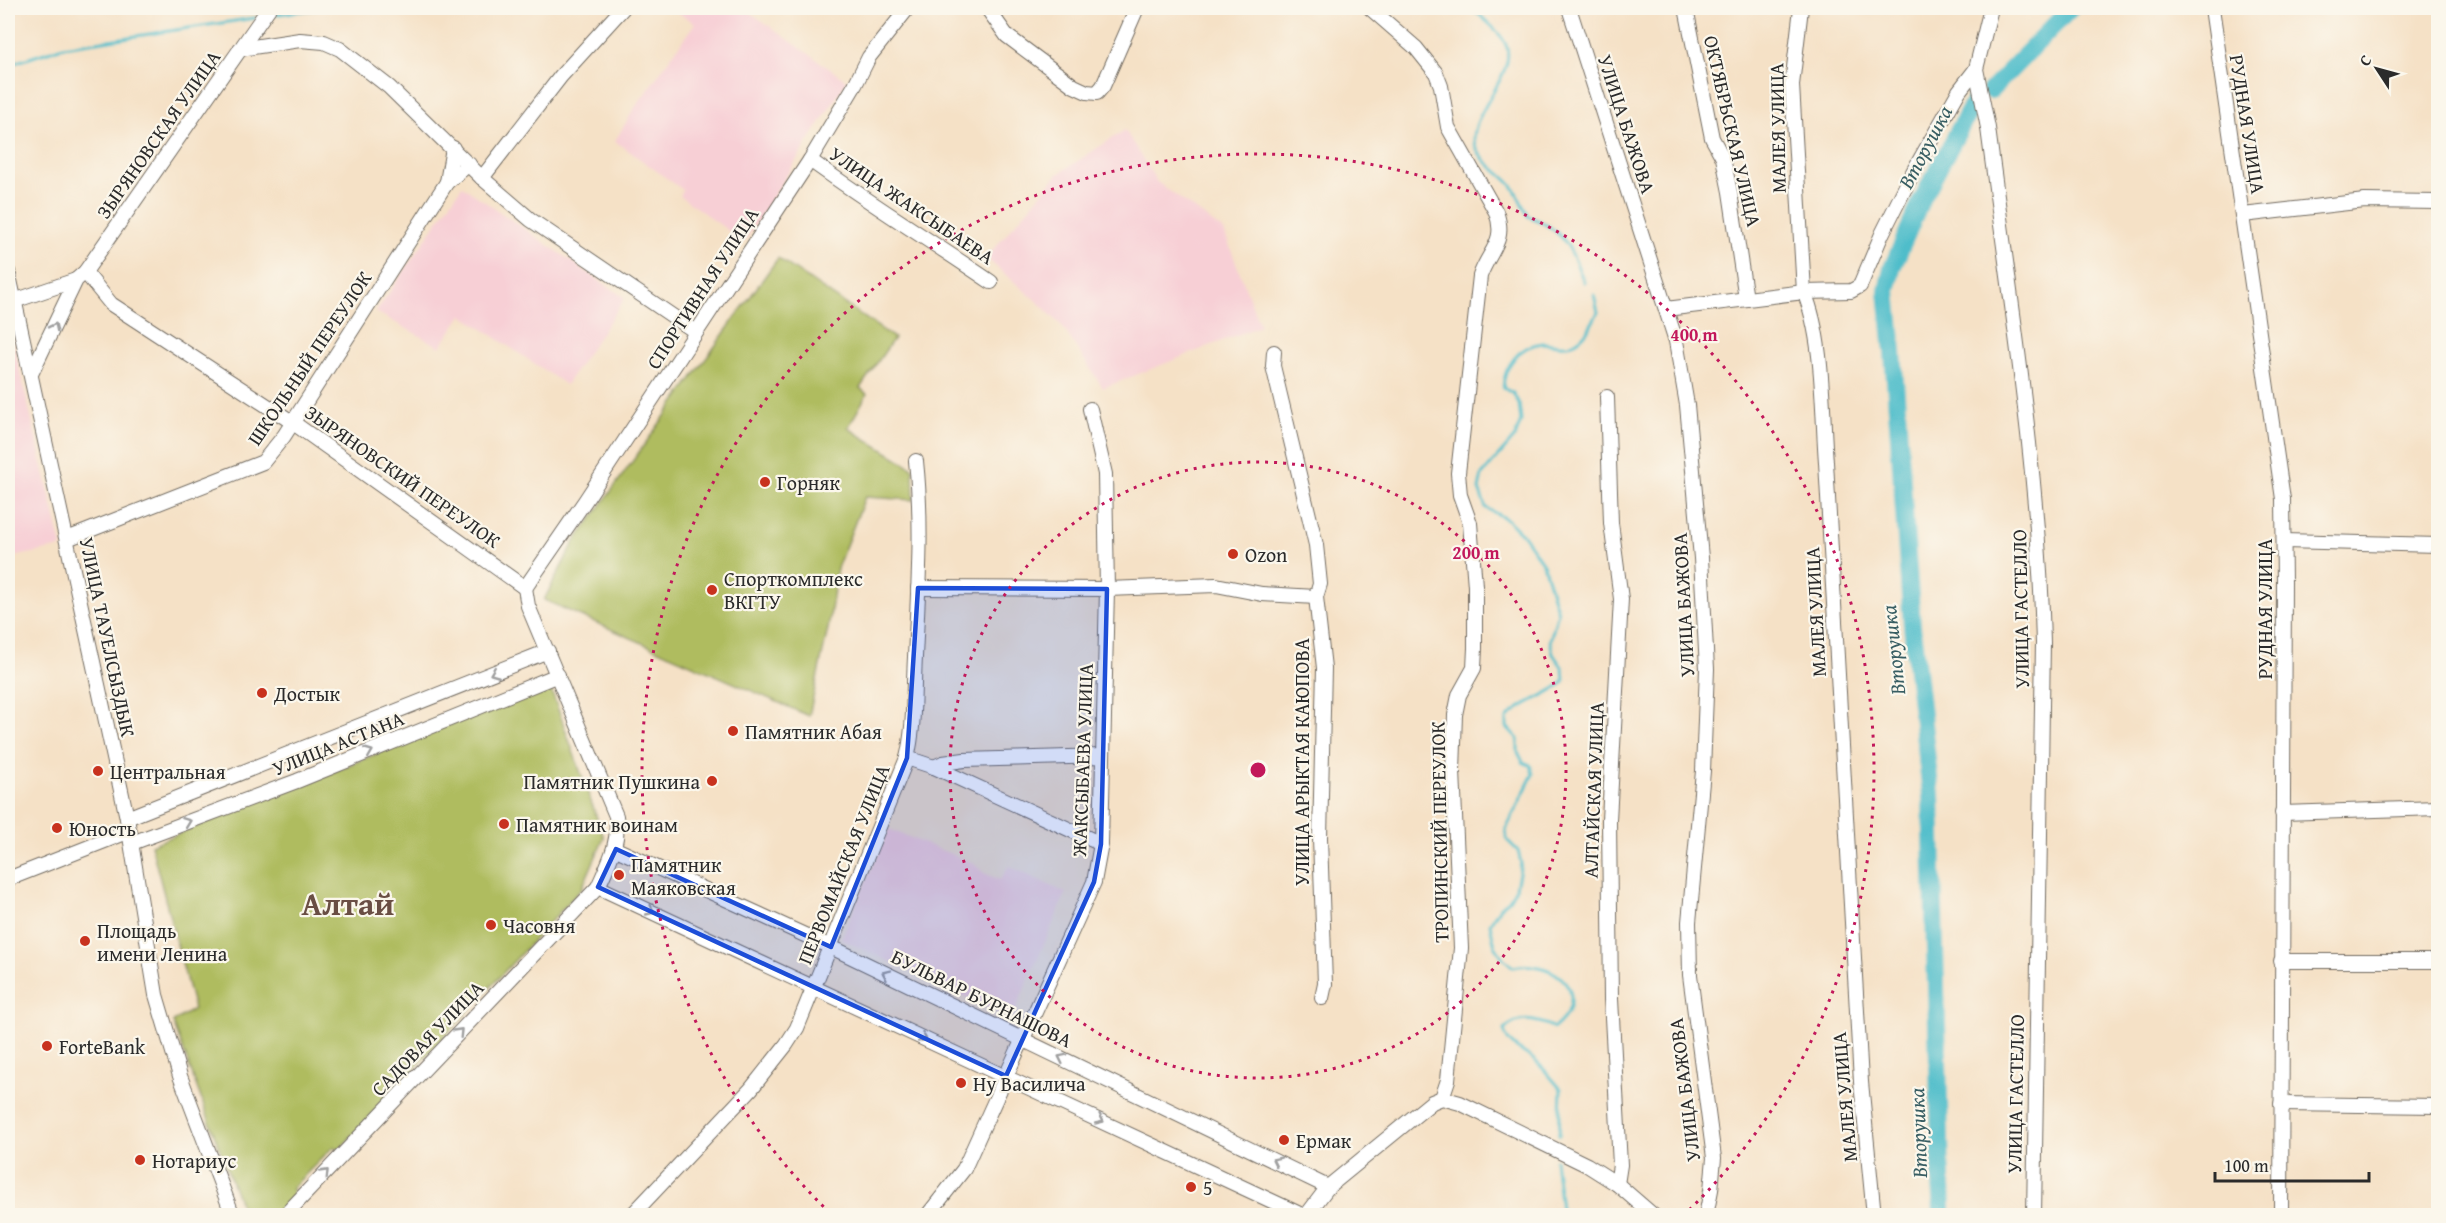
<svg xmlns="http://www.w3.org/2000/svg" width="2446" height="1223" font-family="'Gentium Book Plus',serif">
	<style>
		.built { fill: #f7cfd5 }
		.green { fill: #afbc5e; stroke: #6d7444; stroke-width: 1.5 }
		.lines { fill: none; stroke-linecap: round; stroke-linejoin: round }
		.stream { stroke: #50bdca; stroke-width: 3 }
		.river { stroke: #50bdca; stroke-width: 18 }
		.minor-casing { stroke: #726b61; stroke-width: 16 }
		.minor { stroke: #fff; stroke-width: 14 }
		.oneway { stroke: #a0a0a0 }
		.marked { fill: #1d4ed8; fill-opacity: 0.2; stroke: #1d4ed8; stroke-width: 4.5; stroke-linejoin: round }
		.ring { fill: none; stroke: #c2185b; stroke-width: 3; stroke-dasharray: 3 6 }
		.poi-dot { fill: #c8321e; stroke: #fbf7ec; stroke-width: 2 }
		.labels { text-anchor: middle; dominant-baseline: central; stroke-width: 4.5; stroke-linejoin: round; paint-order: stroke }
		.street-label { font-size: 20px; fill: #2b2b2b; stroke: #fbf7ec }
		.poi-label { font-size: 20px; fill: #2b2b2b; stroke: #fbf7ec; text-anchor: start }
		.water-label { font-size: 21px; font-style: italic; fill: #385e63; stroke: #fbf7ec }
		.town-label { font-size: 32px; font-weight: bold; fill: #6a4e44; stroke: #fbf7ec }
		.centre { fill: #c2185b; stroke: #fbf7ec; stroke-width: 3 }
		.ring-label { font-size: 18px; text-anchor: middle; font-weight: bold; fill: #c2185b; stroke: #fbf7ec; stroke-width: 4.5; stroke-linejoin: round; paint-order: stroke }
	</style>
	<rect width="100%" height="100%" fill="#fbf7ec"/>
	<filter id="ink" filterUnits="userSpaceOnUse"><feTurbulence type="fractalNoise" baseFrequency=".0167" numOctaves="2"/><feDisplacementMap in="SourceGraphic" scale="12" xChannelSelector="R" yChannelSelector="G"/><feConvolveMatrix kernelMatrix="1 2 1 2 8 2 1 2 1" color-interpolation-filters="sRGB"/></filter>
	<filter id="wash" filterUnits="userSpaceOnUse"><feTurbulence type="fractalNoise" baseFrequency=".008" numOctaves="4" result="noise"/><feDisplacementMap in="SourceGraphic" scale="24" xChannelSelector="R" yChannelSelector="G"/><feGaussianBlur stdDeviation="1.35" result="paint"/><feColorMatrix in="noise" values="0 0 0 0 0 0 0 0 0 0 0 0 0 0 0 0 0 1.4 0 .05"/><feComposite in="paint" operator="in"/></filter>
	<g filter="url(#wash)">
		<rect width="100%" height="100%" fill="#f5e1c6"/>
		<g class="built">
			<polygon points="677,8 744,8 847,81 744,242 680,196 683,190 615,141 634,109 695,23 675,11"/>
			<polygon points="1125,130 1157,182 1224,231 1260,326 1103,388 1062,326 1041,305 986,258 1058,174"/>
			<polygon points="462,186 625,298 566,385 462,315 440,347 376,312"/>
			<polygon points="8,321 62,547 8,558"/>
			<polygon points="889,829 973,863 984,873 1000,880 1009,866 1066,893 1012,1018 841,939"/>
		</g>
		<g class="green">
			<polygon points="778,258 894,338 860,388 867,394 848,428 913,468 914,500 865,497 837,568 829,624 809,716 544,600 574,543"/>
			<polygon points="549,684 604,838 582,888 340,1149 333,1147 292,1188 293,1197 275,1216 244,1215 173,1022 194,1009 151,845"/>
		</g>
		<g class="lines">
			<g class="stream">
				<path d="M1472,8c11,11 27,22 34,37 11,26 -32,65 -32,93 1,22 28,34 39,49 6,9 10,20 15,29 38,15 41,30 56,66"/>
				<polyline points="271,15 324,8"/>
				<polyline points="8,65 63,47 255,18"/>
				<path d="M1559,1135l2,-46c-9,-10 -17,-21 -27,-29 -12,-10 -26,-13 -30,-30 14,-15 34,-10 50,-2 32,-26 16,-57 -21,-62 -6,-1 -14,0 -20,1l-10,-9 -8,-12 -5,-22 10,-17 9,-7 7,-12 5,-25 -3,-12 -11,-11 -1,-11 27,-55 -3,-9 -7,-3 -5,-10v-13l-11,-12v-9c17,-17 39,-21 57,-36l-1,-14 -10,-14 -3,-14 8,-27 -15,-49 -20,-29 -15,-15 -22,-12 -7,-19 3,-14 33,-38 6,-16 -2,-17 -6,-11 -10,-5c1,-23 17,-43 40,-45 9,0 19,5 28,1 15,-6 20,-19 27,-32l-4,-17"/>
				<polyline points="1555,1160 1561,1209 1568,1216"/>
				<polyline points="1551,1216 1561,1209"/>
			</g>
			<g class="river">
				<polyline points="1991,90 2071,8"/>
				<polyline points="1942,1216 1931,795 1912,626 1893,352 1887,291 1892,268 1921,201 1975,100"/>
			</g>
		</g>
	</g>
	<g filter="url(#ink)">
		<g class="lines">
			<g class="minor-casing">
				<g id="minor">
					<polyline points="987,8 1007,36 1074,86 1087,92 1097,93 1103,86 1137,8"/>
					<path d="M1370,8l46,40 20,25 5,13 7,41 48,85c11,30 -7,38 -16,64l-22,197 2,22 10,28 5,63v62l-1,20 -15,27 -4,20 -2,56 8,177 -13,132 -6,18"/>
					<polyline points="1569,8 1676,341 1687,405 1701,558 1707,669 1703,771 1689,922 1690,975 1714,1158 1711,1190 1706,1216"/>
					<polyline points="1686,8 1712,138 1723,158 1730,192 1746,299"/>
					<path d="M1801,8l-9,77 12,207c20,47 18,120 22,170l35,620 13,134"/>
					<path d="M1991,8l-15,61 12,59c22,171 51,342 55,515l-9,573"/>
					<polyline points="2212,8 2283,499 2284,582 2281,1216"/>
					<polyline points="240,49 300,40 324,42 340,49 389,87 482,178 531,220 696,332"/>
					<path d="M810,160c59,43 121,81 181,122"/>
					<polyline points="482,178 561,76 623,8"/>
					<polyline points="447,182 453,148"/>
					<polyline points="2243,215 2365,201 2438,202"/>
					<polyline points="8,271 127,818 156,995 180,1076 233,1216"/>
					<polyline points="85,272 111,304 292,422 525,588"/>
					<polyline points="8,303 76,280"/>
					<polyline points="1666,309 1804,292 1851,291 1860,286 1882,234 1913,172 1959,91 1976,69"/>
					<polyline points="1274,352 1273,366 1316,545 1320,584 1316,597 1324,668 1320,838 1325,984 1322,998"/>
					<polyline points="31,374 76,280 85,272 269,8"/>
					<polyline points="1607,397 1611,523 1621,599 1609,820 1611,999 1620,1165 1617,1184"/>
					<polyline points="67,539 263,462 284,436 447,182 469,164"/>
					<polyline points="2284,541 2438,545"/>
					<polyline points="525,588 585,501 810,160 855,85 869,57 908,8"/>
					<polyline points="918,588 1107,589 1216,585 1262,594 1316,597"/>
					<polyline points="907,758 934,767 1101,844"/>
					<polyline points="934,767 943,763 964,760 1103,756"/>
					<polyline points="2282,813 2438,808"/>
					<polyline points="127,818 548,651"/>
					<polyline points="132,843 297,781 558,675"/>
					<polyline points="616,849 831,947 1328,1187"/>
					<polyline points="8,879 130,831"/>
					<polyline points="598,887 1304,1216"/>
					<polyline points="2281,961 2438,961"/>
					<polyline points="2281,1104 2438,1106"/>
					<path d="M284,1216l314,-329c11,-25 22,-44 18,-71l-88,-210 -3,-18"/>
					<path d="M631,1216l120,-127 35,-44 11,-17 110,-270c8,-32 6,-68 8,-101 3,-65 8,-131 1,-196"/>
					<polyline points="927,1216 964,1169 1094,882 1101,844 1107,589 1105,474 1090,409"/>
					<polyline points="1306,1216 1328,1187 1432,1102 1442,1098 1460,1103 1587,1165 1617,1184 1654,1216"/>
				</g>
			</g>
			<use href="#minor" class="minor"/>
		</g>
		<defs><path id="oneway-chevron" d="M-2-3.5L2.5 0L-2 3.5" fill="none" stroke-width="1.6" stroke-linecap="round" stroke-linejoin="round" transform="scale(1.5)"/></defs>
		<g class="oneway">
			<use href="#oneway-chevron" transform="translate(54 327) rotate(-64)"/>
			<use href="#oneway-chevron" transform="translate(494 673) rotate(158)"/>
			<use href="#oneway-chevron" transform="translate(369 752) rotate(-22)"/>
			<use href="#oneway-chevron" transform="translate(187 822) rotate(-21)"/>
			<use href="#oneway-chevron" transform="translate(651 911) rotate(25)"/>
			<use href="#oneway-chevron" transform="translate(886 974) rotate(-155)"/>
			<use href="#oneway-chevron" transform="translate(459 1032) rotate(-46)"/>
			<use href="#oneway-chevron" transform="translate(923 1038) rotate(24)"/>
			<use href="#oneway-chevron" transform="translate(1062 1058) rotate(-154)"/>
			<use href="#oneway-chevron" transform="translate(1100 1120) rotate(25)"/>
			<use href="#oneway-chevron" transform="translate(1276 1161) rotate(-154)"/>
			<use href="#oneway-chevron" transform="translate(325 1173) rotate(-46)"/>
		</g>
	</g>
	<path class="marked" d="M918,588l189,1 -6,255 -7,38 -88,194 -408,-189 18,-38 215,98 76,-189z"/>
	<g class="ring">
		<circle cx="1258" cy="770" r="308"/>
		<path d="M830 1213A616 616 0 1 1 1686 1213"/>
	</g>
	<g class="poi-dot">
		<circle cx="765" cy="482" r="6"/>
		<circle cx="1233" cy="554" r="6"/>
		<circle cx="712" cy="590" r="6"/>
		<circle cx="262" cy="693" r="6"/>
		<circle cx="733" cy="731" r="6"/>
		<circle cx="98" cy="771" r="6"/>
		<circle cx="712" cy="781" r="6"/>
		<circle cx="504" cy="824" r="6"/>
		<circle cx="57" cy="828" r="6"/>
		<circle cx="619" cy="875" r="6"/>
		<circle cx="491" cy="925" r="6"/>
		<circle cx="85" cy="941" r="6"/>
		<circle cx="47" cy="1046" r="6"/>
		<circle cx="961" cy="1083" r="6"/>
		<circle cx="1284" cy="1140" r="6"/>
		<circle cx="140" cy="1160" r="6"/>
		<circle cx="1191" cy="1187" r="6"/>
	</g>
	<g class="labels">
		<g class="street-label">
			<text transform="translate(1627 124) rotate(72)">УЛИЦА БАЖОВА</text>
			<text transform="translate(2248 124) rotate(81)">РУДНАЯ УЛИЦА</text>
			<text transform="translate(1777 128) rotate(-91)">МАЛЕЯ УЛИЦА</text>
			<text transform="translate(1733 131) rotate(77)">ОКТЯБРЬСКАЯ УЛИЦА</text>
			<text transform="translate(158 134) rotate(-55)">ЗЫРЯНОВСКАЯ УЛИЦА</text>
			<text transform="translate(912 205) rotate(34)">УЛИЦА ЖАКСЫБАЕВА</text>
			<text transform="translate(702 288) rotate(-57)">СПОРТИВНАЯ УЛИЦА</text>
			<text transform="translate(309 358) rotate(-56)">ШКОЛЬНЫЙ ПЕРЕУЛОК</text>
			<text transform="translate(403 476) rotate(35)">ЗЫРЯНОВСКИЙ ПЕРЕУЛОК</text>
			<text transform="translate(1683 605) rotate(-93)">УЛИЦА БАЖОВА</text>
			<text transform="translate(2020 609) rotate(-91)">УЛИЦА ГАСТЕЛЛО</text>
			<text transform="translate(2264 609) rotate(-90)">РУДНАЯ УЛИЦА</text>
			<text transform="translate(1815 612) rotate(-93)">МАЛЕЯ УЛИЦА</text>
			<text transform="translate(108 637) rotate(78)">УЛИЦА ТАУЕЛСЫЗДЫК</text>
			<text transform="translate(338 743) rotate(-22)">УЛИЦА АСТАНА</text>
			<text transform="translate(1082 760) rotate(-88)">ЖАКСЫБАЕВА УЛИЦА</text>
			<text transform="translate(1301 762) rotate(-90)">УЛИЦА АРЫКТАЯ КАЮПОВА</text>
			<text transform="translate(1593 790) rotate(-88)">АЛТАЙСКАЯ УЛИЦА</text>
			<text transform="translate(1439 832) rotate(-91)">ТРОПИНСКИЙ ПЕРЕУЛОК</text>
			<text transform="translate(843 864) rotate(-68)">ПЕРВОМАЙСКАЯ УЛИЦА</text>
			<text transform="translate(982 998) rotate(26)">БУЛЬВАР БУРНАШОВА</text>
			<text transform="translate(427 1038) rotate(-46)">САДОВАЯ УЛИЦА</text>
			<text transform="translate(1684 1090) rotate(-97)">УЛИЦА БАЖОВА</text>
			<text transform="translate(2015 1094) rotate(-89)">УЛИЦА ГАСТЕЛЛО</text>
			<text transform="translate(1844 1097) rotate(-95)">МАЛЕЯ УЛИЦА</text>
		</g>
		<g class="poi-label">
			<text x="777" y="482">Горняк</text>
			<text x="1245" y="554">Ozon</text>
			<text x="724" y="578">Спорткомплекс<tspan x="724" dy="23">ВКГТУ</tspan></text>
			<text x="274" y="693">Достык</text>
			<text x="745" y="731">Памятник Абая</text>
			<text x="110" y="771">Центральная</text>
			<text x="700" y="781" text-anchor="end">Памятник Пушкина</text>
			<text x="516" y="824">Памятник воинам</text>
			<text x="69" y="828">Юность</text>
			<text x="631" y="864">Памятник<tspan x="631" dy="23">Маяковская</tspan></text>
			<text x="503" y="925">Часовня</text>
			<text x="97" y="930">Площадь<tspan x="97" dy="23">имени Ленина</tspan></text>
			<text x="59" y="1046">ForteBank</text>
			<text x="973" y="1083">Ну Василича</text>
			<text x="1296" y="1140">Ермак</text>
			<text x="152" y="1160">Нотариус</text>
			<text x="1203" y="1187">5</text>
		</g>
		<g class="water-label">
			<text transform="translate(1925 147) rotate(-62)">Вторушка</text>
			<text transform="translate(1893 650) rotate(-96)">Вторушка</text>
			<text transform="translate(1918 1133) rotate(-92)">Вторушка</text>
		</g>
		<g class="town-label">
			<text x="348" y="903">Алтай</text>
		</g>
	</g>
	<circle cx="1258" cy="770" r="9" class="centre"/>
	<g class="ring-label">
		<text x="1694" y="341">400 m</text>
		<text x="1476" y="559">200 m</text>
	</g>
	<rect width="2446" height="1223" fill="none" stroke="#fbf7ec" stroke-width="30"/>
	<g transform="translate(2377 69) rotate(306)" stroke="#fbf7ec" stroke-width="4.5" paint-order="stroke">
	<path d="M0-4.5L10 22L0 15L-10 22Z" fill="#2b2b2b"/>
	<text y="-9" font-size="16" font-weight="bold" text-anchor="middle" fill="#2b2b2b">С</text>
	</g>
	<path d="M2215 1172v9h154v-9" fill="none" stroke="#2b2b2b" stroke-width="3"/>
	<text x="2224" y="1172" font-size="18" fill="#2b2b2b" stroke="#fbf7ec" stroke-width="4.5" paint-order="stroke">100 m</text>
</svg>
